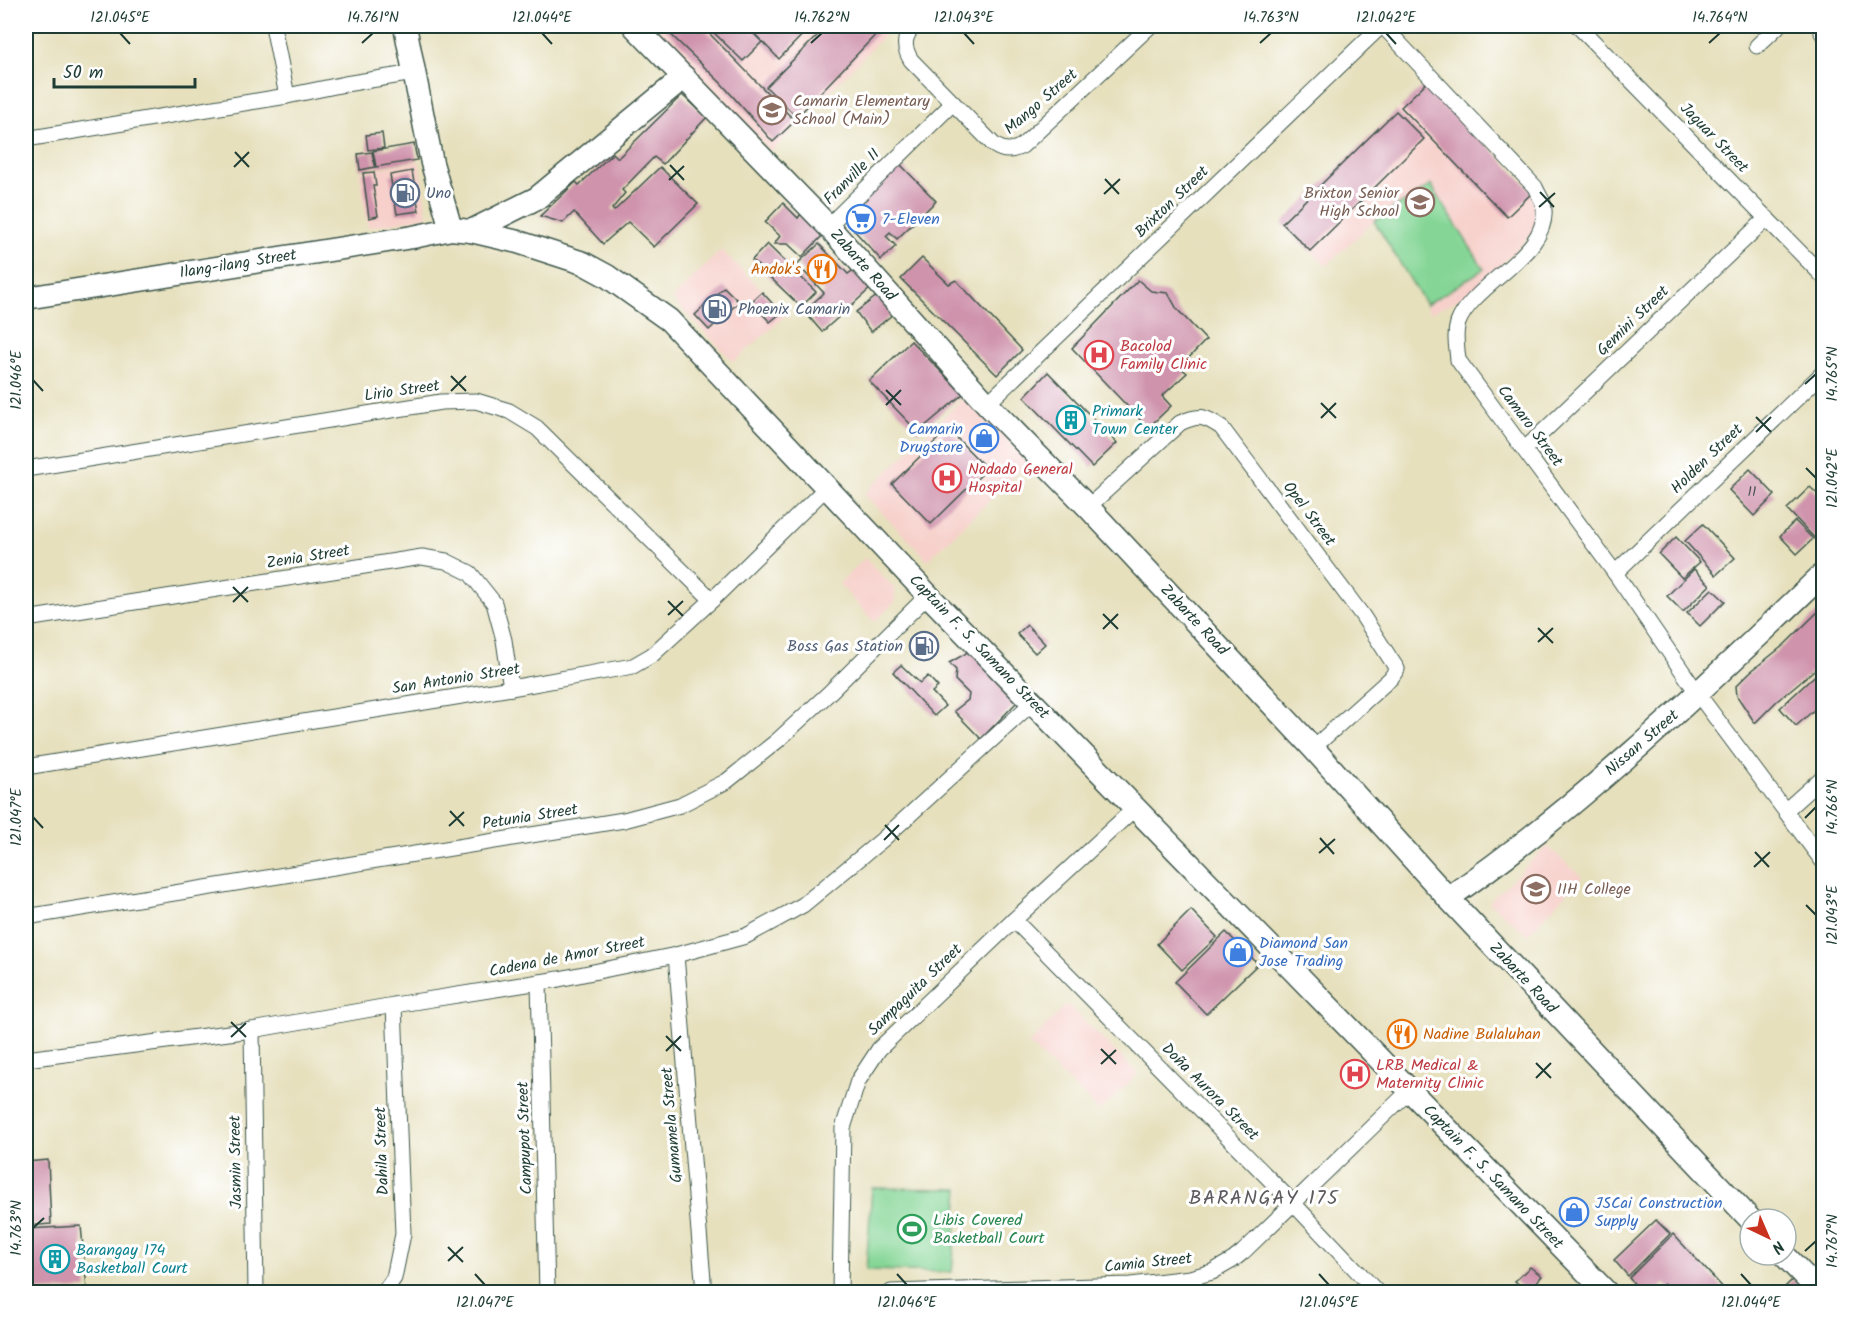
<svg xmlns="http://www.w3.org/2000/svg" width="1849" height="1318" font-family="Kalam,sans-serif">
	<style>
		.built { fill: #f7d0cb }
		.green { fill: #85d696; stroke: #528a65; stroke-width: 1.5 }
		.building { fill: #cf93ac }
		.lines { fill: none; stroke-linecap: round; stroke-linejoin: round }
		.street-casing { stroke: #3d5549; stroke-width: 17 }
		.secondary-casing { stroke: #3d5549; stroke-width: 25 }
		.street { stroke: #fff; stroke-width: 15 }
		.secondary { stroke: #fff; stroke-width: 22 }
		.ticks { fill: none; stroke: #1f3d34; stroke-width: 2 }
		.labels { text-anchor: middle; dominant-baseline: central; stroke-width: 6; stroke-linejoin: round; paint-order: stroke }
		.number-label { font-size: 14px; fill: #4b5252 }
		.education-label { font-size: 16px; fill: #785e54; stroke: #fff; text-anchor: start }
		.street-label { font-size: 16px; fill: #1f3d34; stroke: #fff }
		.service-label { font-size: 16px; fill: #4e5e75; stroke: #fff; text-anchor: start }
		.shop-label { font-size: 16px; fill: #366cbe; stroke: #fff; text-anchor: start }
		.food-label { font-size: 16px; fill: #c56008; stroke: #fff; text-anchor: end }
		.health-label { font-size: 16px; fill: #be3a42; stroke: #fff; text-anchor: start }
		.culture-label { font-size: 16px; fill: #0d838f; stroke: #fff; text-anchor: start }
		.leisure-label { font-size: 16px; fill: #27864d; stroke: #fff; text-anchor: start }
		.quarter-label { font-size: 20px; letter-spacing: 1.5px; fill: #5d5b5e; stroke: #fff }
		.neatline { fill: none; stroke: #1f3d34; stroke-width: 2 }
		.ticks-label { font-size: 15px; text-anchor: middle; fill: #1f3d34 }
	</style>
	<rect width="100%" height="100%" fill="#fff"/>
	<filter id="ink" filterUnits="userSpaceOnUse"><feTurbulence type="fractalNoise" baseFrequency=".0167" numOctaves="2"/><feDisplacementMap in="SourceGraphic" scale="12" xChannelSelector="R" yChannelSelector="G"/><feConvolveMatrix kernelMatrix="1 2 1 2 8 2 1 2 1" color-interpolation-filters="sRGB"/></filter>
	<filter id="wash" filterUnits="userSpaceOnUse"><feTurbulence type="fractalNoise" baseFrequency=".008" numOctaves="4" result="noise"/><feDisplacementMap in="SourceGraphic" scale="24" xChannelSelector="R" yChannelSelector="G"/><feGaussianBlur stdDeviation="1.35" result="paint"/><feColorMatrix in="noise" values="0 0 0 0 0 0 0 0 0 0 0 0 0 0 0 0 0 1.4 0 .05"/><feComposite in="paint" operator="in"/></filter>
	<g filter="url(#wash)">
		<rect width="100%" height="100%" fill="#e6e0bd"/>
		<g class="built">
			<polygon points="650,26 893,26 771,152 693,68"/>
			<polygon points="1427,82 1533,192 1542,213 1538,229 1470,294 1430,313 1374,221 1326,266 1282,223"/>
			<polygon points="419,161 427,217 368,227 360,172"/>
			<polygon points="721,250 787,314 734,362 672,299"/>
			<polygon points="966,395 1030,461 928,560 864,494"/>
			<polygon points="865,558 895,589 895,602 874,622 839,584"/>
			<polygon points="1547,846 1582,877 1527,935 1489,902"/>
			<polygon points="1067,1004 1138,1074 1099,1111 1029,1044"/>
		</g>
		<g class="green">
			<polygon points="1431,185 1484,269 1426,305 1374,221"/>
			<polygon points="872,1188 959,1189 952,1272 866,1270"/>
		</g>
		<g id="blocks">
			<g class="building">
				<polygon points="662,26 702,26 795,121 773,142 721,83"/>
				<polygon points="707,26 746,26 762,42 743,61"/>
				<polygon points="747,26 809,26 810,27 779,59"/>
				<polygon points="827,26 884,26 797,117 766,87"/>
				<polygon points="1427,82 1533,192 1507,217 1401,107"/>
				<polygon points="682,95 707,117 663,164 654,157 622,190 625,193 612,209 614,211 660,167 698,204 654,247 628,222 603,244 574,212 563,223 540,216 576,182 579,185 613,153 618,158"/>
				<polygon points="1396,111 1424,139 1310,251 1282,223"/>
				<polygon points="382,133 384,148 368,150 366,135"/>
				<polygon points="414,144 417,160 376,167 373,151"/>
				<polygon points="372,152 375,167 360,170 358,154"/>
				<polygon points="900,164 936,201 897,239 890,232 886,236 896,246 881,260 843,218"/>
				<polygon points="412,171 419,211 397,214 390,175"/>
				<polygon points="374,172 376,186 373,186 378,216 369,218 363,173"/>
				<polygon points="783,203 798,218 801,214 823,235 802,257 788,244 774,244 780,236 765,222"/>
				<polygon points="767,244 816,292 801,307 752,260"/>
				<polygon points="819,244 848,274 855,269 873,286 822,332 804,311 824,293 797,264"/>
				<polygon points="922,258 949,284 956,280 1022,350 997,375 901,279"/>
				<polygon points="1138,280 1151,291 1168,293 1177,309 1206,340 1180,367 1187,373 1162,396 1171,406 1148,428 1072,348"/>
				<polygon points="724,287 739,302 709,330 695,315"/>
				<polygon points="762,292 781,313 770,322 751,302"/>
				<polygon points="882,292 897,311 871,332 856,312"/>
				<polygon points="911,341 963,394 918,432 869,381"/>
				<polygon points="1048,372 1117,443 1092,467 1024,397"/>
				<polygon points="948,429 987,469 931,524 892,484"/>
				<polygon points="1750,469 1775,495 1754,516 1729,490"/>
				<polygon points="1810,487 1824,500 1824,548 1787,509"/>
				<polygon points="1795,521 1813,539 1797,554 1780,536"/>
				<polygon points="1703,524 1735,558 1716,575 1685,541"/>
				<polygon points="1676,537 1700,562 1682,578 1659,554"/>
				<polygon points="1694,569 1710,585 1683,612 1667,596"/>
				<polygon points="1712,589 1725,601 1700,626 1687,613"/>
				<polygon points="1824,606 1824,662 1777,701 1755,723 1737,696 1736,686 1750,672 1784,645"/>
				<polygon points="1027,625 1045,644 1035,653 1017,634"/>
				<polygon points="976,642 1017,702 981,739 954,711 968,700 969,694 955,680 956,670 949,663 965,654"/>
				<polygon points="901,665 920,683 928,676 938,687 932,692 945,706 934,716 893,672"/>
				<polygon points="1824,667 1824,701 1796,726 1780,708"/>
				<polygon points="1191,910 1217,937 1182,970 1157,944"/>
				<polygon points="1226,932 1258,964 1206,1014 1175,982"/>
				<polygon points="48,1160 51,1224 26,1226 26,1162"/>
				<polygon points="1656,1220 1670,1234 1628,1276 1614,1260"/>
				<polygon points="81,1226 87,1289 26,1292 26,1229"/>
				<polygon points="1673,1234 1727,1292 1673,1292 1664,1284 1656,1292 1642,1292 1629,1278"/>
				<polygon points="1530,1267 1542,1276 1527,1292 1515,1281"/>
				<polygon points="1793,1279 1805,1292 1780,1292"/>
			</g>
		</g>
	</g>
	<g filter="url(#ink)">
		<use href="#blocks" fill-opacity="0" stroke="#3d5549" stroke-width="1.5"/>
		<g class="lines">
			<g class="street-casing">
				<g id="street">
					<polyline points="273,26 287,96"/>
					<path d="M914,26c-11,11 -11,21 -3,34l83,85c10,7 18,6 28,1l128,-120"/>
					<path d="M1383,26l152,161c2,5 6,11 8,16 12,50 -70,79 -85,120 -4,12 -1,25 0,37l157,213 83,121 126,169"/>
					<polyline points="1578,26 1824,277"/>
					<polyline points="1822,33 1824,31"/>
					<polyline points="1757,46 1778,26"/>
					<polyline points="26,139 287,96 345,84 414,73"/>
					<polyline points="828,226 953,103"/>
					<polyline points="987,404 1381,26"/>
					<polyline points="1525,449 1767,218"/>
					<polyline points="26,469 441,402 476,401 509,411 537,428 712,600"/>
					<path d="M1088,507l92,-84c20,-9 24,-7 41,4l141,188 35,54 -6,9 -78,70"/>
					<polyline points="1615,573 1824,372"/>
					<polyline points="26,619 422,557 446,561 470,573 494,603 504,640 511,688"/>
					<polyline points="26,767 511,688 633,666 652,655 712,600 826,488"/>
					<polyline points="1786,810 1824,776"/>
					<polyline points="26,917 624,820 680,805 727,781 777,741 828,694 928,595"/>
					<polyline points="1014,920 1293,1203 1377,1292"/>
					<polyline points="676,955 704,1292"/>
					<polyline points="539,982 547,1292"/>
					<polyline points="252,1030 256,1292"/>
					<polyline points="26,1059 252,1030 394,1005 559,979 676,955 746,936 803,905 882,840 1032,703"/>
					<polyline points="384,1292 394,1278 403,1234 394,1005"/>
					<polyline points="840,1292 843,1128 858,1081 879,1049 1014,920 1135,808"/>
					<polyline points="891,1292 1131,1285 1190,1278 1212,1272 1233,1260 1243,1252 1409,1091"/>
				</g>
			</g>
			<g class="secondary-casing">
				<g id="secondary">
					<polyline points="405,26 432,163 451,229"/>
					<polyline points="634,26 828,226 987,404 1088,507 1313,748 1448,898 1750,1219"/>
					<polyline points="471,231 537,198 684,77"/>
					<polyline points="26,298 413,237 451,229 471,231 518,242 583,263 607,276 669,320 928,595 1606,1292"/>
					<path d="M1448,898c137,-94 256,-210 376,-325"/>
					<polyline points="1784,1255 1820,1292"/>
				</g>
			</g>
			<use href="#street" class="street"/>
			<use href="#secondary" class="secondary"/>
		</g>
	</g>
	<path class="ticks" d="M120,33l10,11M542,33l10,11M964,33l10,11M1386,33l10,11M362,43l11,-10M811,43l11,-10M1260,43l11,-10M1709,43l11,-10M235,152l14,15M670,165l14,15M234,167l15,-15M1105,179l14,15M669,180l15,-14M1540,192l14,15M1104,194l16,-15M1539,207l16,-14M451,376l15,15M33,380l10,11M1805,384l11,-10M886,390l15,15M451,391l15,-15M1321,403l15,15M886,405l15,-15M1756,417l15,15M1321,418l15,-15M1756,432l15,-15M1806,468l10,10M233,587l15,15M668,601l15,15M233,602l15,-15M1103,614l15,15M668,615l15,-14M1538,628l15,15M1103,629l15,-15M1538,642l15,-14M450,811l14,15M33,817l10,11M1805,818l11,-11M885,825l14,15M449,826l15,-14M1320,838l14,16M884,840l15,-15M1755,852l14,15M1319,853l16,-14M1754,867l16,-15M1806,905l10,10M231,1022l15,15M666,1036l15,15M231,1037l15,-14M1101,1049l15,15M666,1051l15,-15M1536,1063l15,15M1101,1064l15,-14M1536,1078l15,-15M33,1228l11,-10M448,1247l15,15M1805,1251l11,-10M448,1261l15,-14M475,1274l10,11M897,1274l10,11M1319,1274l10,11M1741,1274l10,11"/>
	<defs>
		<g id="school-ring" transform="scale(1.5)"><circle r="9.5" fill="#fff" stroke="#8d6e63" stroke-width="1.5"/><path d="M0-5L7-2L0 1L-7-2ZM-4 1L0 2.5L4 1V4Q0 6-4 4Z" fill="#8d6e63"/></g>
		<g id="fuel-ring" transform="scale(1.5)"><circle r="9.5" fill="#fff" stroke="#5c6f8a" stroke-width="1.5"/><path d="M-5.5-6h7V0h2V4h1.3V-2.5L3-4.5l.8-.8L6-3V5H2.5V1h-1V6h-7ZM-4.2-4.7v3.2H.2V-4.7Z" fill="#5c6f8a"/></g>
		<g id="supermarket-ring" transform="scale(1.5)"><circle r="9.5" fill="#fff" stroke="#3f7fe0" stroke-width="1.5"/><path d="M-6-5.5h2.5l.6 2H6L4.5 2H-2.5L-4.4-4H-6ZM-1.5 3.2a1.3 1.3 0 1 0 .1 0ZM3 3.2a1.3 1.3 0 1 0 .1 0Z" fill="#3f7fe0"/></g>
		<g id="restaurant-ring" transform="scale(1.5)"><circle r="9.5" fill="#fff" stroke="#e8710a" stroke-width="1.5"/><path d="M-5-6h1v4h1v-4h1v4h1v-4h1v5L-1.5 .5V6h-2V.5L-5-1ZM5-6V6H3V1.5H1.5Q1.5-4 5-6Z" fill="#e8710a"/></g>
		<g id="hospital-ring" transform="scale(1.5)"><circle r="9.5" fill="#fff" stroke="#e0444e" stroke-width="1.5"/><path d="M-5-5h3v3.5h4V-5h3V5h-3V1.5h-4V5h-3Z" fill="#e0444e"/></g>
		<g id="building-ring" transform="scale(1.5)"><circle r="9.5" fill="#fff" stroke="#0f9aa8" stroke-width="1.5"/><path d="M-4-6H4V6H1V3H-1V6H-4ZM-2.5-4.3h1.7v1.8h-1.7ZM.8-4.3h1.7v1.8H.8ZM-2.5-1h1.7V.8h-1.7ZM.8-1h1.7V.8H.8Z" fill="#0f9aa8"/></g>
		<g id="shop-ring" transform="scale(1.5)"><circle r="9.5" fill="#fff" stroke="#3f7fe0" stroke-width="1.5"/><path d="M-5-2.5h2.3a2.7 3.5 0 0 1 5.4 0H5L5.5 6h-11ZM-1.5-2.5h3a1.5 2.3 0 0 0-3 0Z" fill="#3f7fe0"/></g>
		<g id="university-ring" transform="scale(1.5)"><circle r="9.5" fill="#fff" stroke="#8d6e63" stroke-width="1.5"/><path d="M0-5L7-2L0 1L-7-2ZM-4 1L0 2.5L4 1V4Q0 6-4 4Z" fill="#8d6e63"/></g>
		<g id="stadium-ring" transform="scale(1.5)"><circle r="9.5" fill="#fff" stroke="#2e9e5b" stroke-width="1.5"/><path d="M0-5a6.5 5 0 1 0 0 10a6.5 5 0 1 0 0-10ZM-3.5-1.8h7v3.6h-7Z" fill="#2e9e5b"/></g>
	</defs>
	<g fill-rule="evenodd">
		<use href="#school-ring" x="772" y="110"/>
		<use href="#fuel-ring" x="405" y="193"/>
		<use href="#school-ring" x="1420" y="202"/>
		<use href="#supermarket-ring" x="861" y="219"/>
		<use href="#restaurant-ring" x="822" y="269"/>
		<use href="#fuel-ring" x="717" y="309"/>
		<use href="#hospital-ring" x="1099" y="355"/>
		<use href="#building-ring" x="1071" y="420"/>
		<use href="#shop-ring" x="984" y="438"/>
		<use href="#hospital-ring" x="947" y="478"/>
		<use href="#fuel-ring" x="924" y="646"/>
		<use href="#university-ring" x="1536" y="889"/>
		<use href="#shop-ring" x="1238" y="952"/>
		<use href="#restaurant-ring" x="1402" y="1034"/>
		<use href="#hospital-ring" x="1355" y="1074"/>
		<use href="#shop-ring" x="1574" y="1212"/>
		<use href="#stadium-ring" x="912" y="1229"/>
		<use href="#building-ring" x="55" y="1259"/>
	</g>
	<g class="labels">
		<g class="number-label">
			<text x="1752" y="492">11</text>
		</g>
		<g class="education-label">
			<text x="793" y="101">Camarin Elementary<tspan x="793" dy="18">School (Main)</tspan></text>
			<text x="1399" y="193" text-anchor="end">Brixton Senior<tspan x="1399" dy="18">High School</tspan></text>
			<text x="1557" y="889">IIH College</text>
		</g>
		<g class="street-label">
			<text transform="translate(1041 102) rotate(-41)">Mango Street</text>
			<text transform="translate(1714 138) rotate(46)">Jaguar Street</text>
			<text transform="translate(852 177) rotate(-45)">Franville II</text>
			<text transform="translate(1172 202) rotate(-44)">Brixton Street</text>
			<text transform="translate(238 264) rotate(-9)">Ilang-ilang Street</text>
			<text transform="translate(863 265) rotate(48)">Zabarte Road</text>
			<text transform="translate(1633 321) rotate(-44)">Gemini Street</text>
			<text transform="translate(402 391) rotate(-8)">Lirio Street</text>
			<text transform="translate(1530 426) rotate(53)">Camaro Street</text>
			<text transform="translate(1707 459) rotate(-44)">Holden Street</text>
			<text transform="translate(1309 514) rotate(53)">Opel Street</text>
			<text transform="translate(308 557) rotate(-9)">Zenia Street</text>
			<text transform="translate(1194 620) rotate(47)">Zabarte Road</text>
			<text transform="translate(979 647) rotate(46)">Captain F. S. Samano Street</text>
			<text transform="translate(456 679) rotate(-9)">San Antonio Street</text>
			<text transform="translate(1642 743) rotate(-41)">Nissan Street</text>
			<text transform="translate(530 817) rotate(-9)">Petunia Street</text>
			<text transform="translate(567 957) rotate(-11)">Cadena de Amor Street</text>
			<text transform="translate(1523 978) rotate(47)">Zabarte Road</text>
			<text transform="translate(915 990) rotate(-44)">Sampaguita Street</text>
			<text transform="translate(1210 1092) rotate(45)">Doña Aurora Street</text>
			<text transform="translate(672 1125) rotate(-95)">Gumamela Street</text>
			<text transform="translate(525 1138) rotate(-92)">Campupot Street</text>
			<text transform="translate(382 1151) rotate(-92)">Dahila Street</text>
			<text transform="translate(236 1162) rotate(-91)">Jasmin Street</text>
			<text transform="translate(1493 1177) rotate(46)">Captain F. S. Samano Street</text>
			<text transform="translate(1148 1263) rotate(-6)">Camia Street</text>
		</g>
		<g class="service-label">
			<text x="426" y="193">Uno</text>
			<text x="738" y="309">Phoenix Camarin</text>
			<text x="903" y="646" text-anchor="end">Boss Gas Station</text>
		</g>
		<g class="shop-label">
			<text x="882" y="219">7-Eleven</text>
			<text x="963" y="429" text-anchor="end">Camarin<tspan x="963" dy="18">Drugstore</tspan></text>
			<text x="1259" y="943">Diamond San<tspan x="1259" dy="18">Jose Trading</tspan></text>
			<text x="1595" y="1203">JSCai Construction<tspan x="1595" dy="18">Supply</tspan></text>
		</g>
		<g class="food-label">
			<text x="801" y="269">Andok's</text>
			<text x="1423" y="1034" text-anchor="start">Nadine Bulaluhan</text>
		</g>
		<g class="health-label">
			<text x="1120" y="346">Bacolod<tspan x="1120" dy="18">Family Clinic</tspan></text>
			<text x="968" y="469">Nodado General<tspan x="968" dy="18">Hospital</tspan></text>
			<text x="1376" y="1065">LRB Medical &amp;<tspan x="1376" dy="18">Maternity Clinic</tspan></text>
		</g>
		<g class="culture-label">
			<text x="1092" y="411">Primark<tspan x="1092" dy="18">Town Center</tspan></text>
			<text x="76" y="1250">Barangay 174<tspan x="76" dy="18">Basketball Court</tspan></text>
		</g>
		<g class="leisure-label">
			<text x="933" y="1220">Libis Covered<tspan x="933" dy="18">Basketball Court</tspan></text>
		</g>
		<g class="quarter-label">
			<text x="1264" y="1199">BARANGAY 175</text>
		</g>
	</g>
	<rect width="1849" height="1318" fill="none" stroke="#fff" stroke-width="66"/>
	<g transform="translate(1768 1237) rotate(136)"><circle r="28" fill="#ffffff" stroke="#a5b1ae" stroke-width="1.5"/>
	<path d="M0-4.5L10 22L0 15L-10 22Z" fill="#c8321e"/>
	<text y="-9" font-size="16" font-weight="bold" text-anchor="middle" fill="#1f3d34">N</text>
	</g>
	<path d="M54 78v9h141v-9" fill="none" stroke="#1f3d34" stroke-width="3"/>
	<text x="63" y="78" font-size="18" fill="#1f3d34" stroke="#ffffff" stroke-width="4.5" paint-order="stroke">50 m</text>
	<rect x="33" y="33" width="1783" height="1252" class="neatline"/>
	<g class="ticks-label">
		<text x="120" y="22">121.045°E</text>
		<text x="373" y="22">14.761°N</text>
		<text x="542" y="22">121.044°E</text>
		<text x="822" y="22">14.762°N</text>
		<text x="964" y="22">121.043°E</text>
		<text x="1271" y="22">14.763°N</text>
		<text x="1386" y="22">121.042°E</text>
		<text x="1720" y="22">14.764°N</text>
		<text transform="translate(1832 374) rotate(-90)" y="5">14.765°N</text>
		<text transform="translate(16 380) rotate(-90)" y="5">121.046°E</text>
		<text transform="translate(1832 478) rotate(-90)" y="5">121.042°E</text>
		<text transform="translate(1832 807) rotate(-90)" y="5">14.766°N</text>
		<text transform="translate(16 817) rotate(-90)" y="5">121.047°E</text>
		<text transform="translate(1832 915) rotate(-90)" y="5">121.043°E</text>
		<text transform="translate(16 1228) rotate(-90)" y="5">14.763°N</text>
		<text transform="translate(1832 1241) rotate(-90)" y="5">14.767°N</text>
		<text x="485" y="1307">121.047°E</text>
		<text x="907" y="1307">121.046°E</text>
		<text x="1329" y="1307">121.045°E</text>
		<text x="1751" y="1307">121.044°E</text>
	</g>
</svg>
